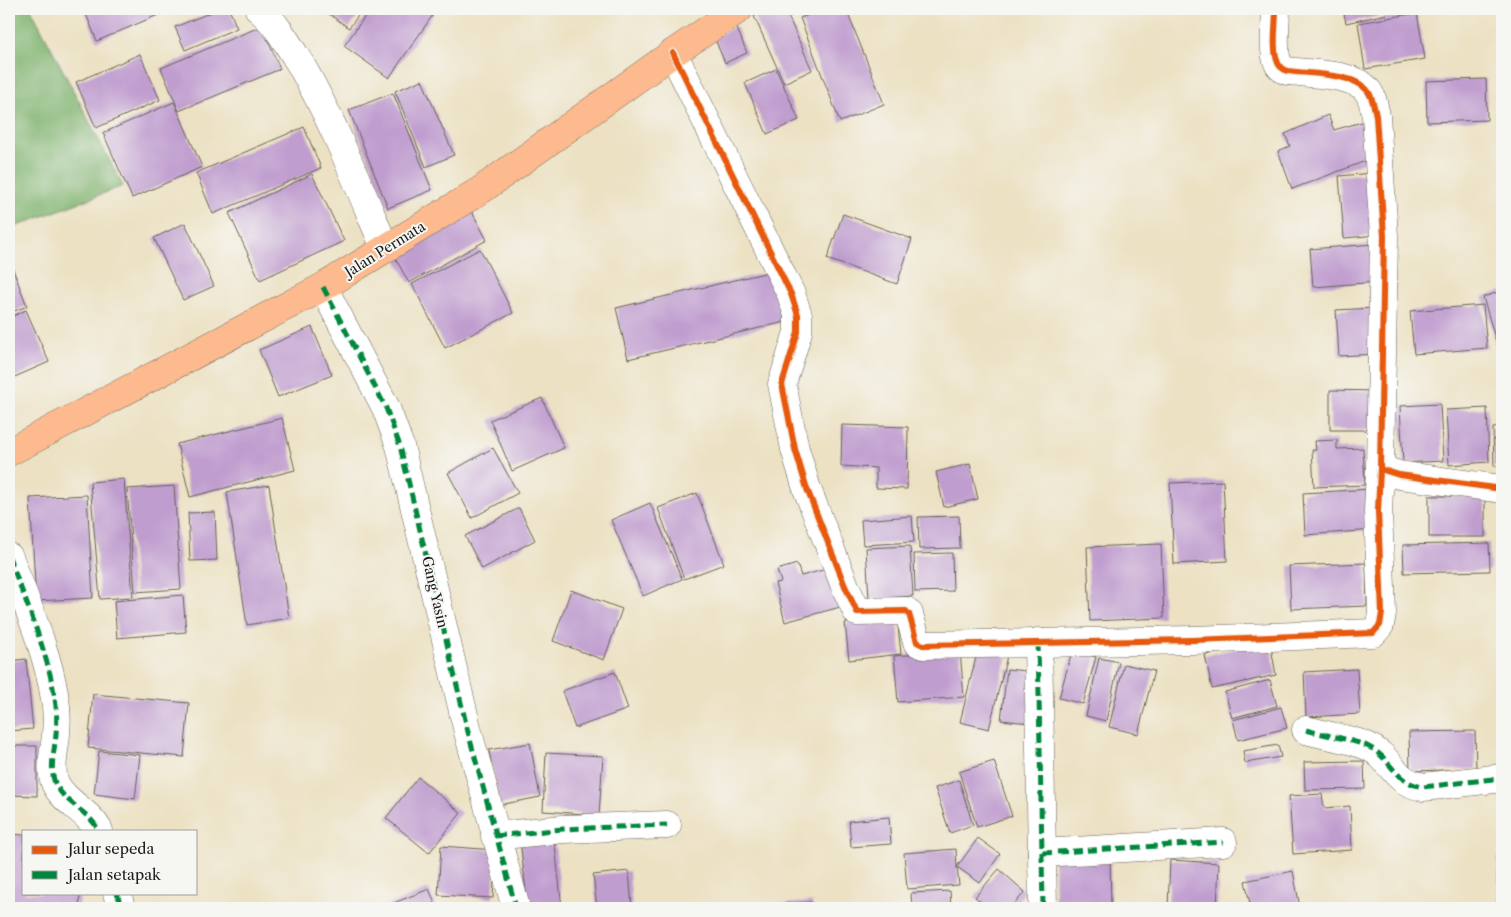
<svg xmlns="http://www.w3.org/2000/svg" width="1511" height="917" font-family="'Libre Caslon Text',serif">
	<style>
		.forest { fill: #7fb26e; stroke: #4e6745 }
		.building { fill: #c09dcf }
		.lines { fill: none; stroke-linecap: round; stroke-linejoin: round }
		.street-casing { stroke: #656156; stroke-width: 29 }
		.primary-casing { stroke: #656156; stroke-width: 29 }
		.street { stroke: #fff; stroke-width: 28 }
		.primary { stroke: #fcba8e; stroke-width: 28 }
		.quiet { stroke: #00873e; stroke-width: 5; stroke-dasharray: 10 5; stroke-linecap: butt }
		.cycleway-casing { stroke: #f6f6f2; stroke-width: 9 }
		.cycleway { stroke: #e8590c; stroke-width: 6 }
		.labels { text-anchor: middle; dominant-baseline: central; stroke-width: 4; stroke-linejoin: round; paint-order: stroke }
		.street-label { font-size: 14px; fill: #1c1c1c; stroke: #f6f6f2 }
	</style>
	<rect width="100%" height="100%" fill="#f6f6f2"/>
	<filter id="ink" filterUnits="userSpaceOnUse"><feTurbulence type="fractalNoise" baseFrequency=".02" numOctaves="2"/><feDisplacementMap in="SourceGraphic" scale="10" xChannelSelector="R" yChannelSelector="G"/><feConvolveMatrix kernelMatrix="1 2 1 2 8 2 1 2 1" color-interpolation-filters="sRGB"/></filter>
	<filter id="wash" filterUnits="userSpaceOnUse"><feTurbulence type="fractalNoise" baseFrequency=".0096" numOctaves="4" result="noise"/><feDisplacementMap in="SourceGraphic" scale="20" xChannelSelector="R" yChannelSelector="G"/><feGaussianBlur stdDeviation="1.12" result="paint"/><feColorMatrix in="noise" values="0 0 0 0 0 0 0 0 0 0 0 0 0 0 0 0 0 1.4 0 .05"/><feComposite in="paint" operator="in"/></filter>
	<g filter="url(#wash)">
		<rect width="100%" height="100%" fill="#ece1c3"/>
		<polygon class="forest" points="9,9 31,9 123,186 9,229"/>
		<g id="blocks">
			<g class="building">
				<polygon points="84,9 172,9 97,41"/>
				<polygon points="219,9 229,9 237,28 185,50 175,27"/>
				<polygon points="322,9 363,9 349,28"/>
				<polygon points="370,9 437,9 389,78 344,46"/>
				<polygon points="770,9 785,9 812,70 784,83 754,16"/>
				<polygon points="824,9 846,9 884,104 840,122 800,18"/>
				<polygon points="1343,9 1386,9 1387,14 1346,23"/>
				<polygon points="1417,13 1425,59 1365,69 1358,23"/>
				<polygon points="262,26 280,69 179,111 161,68"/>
				<polygon points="736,26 747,53 725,63 714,37"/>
				<polygon points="140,54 160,100 96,128 76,82"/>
				<polygon points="776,69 799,120 767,134 745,83"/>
				<polygon points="1486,79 1487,120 1427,122 1426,81"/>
				<polygon points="422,80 454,155 426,167 395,91"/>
				<polygon points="393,93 432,190 388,208 349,110"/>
				<polygon points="174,102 202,167 132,198 103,133"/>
				<polygon points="1328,115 1334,130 1365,121 1376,157 1292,189 1278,151 1290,146 1285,134"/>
				<polygon points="304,127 321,168 213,214 196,173"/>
				<polygon points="1372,173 1378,235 1344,238 1339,176"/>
				<polygon points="312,174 344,241 260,280 229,213"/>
				<polygon points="472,212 487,240 409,283 393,254"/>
				<polygon points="843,214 912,239 897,284 827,259"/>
				<polygon points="185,223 214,286 183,300 154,238"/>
				<polygon points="1374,244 1377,282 1313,287 1310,249"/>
				<polygon points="480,249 513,313 445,348 412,284"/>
				<polygon points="9,259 27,306 9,313"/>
				<polygon points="773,271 785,322 628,359 616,308"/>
				<polygon points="1502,291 1502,343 1497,345 1483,297"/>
				<polygon points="1483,305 1487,348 1414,354 1410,311"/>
				<polygon points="1374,308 1376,354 1339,356 1336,310"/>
				<polygon points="26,310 49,362 10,379 9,318"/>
				<polygon points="312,327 332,375 278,397 259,350"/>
				<polygon points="1330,390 1375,391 1374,430 1330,430"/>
				<polygon points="542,398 564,448 512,471 490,420"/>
				<polygon points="1440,404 1443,461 1403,463 1400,406"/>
				<polygon points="1487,408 1489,462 1449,465 1446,410"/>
				<polygon points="282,418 295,470 190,497 177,444"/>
				<polygon points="842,425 908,427 907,489 876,488 876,468 841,466"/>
				<polygon points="1502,427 1502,466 1494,466 1493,428"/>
				<polygon points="1337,440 1337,449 1363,448 1365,485 1314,487 1312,450 1316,450 1315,441"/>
				<polygon points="493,448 518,493 472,518 448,473"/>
				<polygon points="970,464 978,499 944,507 936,472"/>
				<polygon points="124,479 133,597 100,599 90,482"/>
				<polygon points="1223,481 1227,561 1174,564 1170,483"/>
				<polygon points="269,485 289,618 247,625 227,492"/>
				<polygon points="174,486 181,589 135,592 127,489"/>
				<polygon points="1372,489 1375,530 1305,535 1303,493"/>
				<polygon points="697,493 724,564 684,579 658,508"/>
				<polygon points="87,495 93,598 36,601 30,498"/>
				<rect x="1429" y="496" width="56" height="41"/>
				<polygon points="650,503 682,579 643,596 611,520"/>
				<polygon points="519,508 535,540 482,569 465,536"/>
				<polygon points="215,512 217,560 190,561 188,513"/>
				<polygon points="912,516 914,542 863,545 861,520"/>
				<polygon points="959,516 960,548 919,549 918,517"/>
				<polygon points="1489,543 1490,571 1404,573 1403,545"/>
				<polygon points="1161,544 1164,618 1090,621 1087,547"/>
				<polygon points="910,546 913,596 869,599 866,548"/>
				<polygon points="952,553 953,591 915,592 914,554"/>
				<polygon points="1366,563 1367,606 1291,609 1289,566"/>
				<polygon points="797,564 801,576 834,567 844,606 785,622 775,583 781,582 777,570"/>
				<polygon points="571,590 622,609 604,660 553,641"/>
				<polygon points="183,595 186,632 117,638 114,601"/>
				<polygon points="897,617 901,654 849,660 845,623"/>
				<polygon points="1270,642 1276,675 1212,689 1205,655"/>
				<polygon points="978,649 1007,656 989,729 960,722"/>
				<polygon points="960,651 964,697 898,702 894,656"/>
				<polygon points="1072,651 1096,657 1083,704 1059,698"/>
				<polygon points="1099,658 1119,662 1106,721 1086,716"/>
				<polygon points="26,659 33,729 9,731 9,661"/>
				<polygon points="1124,664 1154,671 1138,734 1109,727"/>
				<polygon points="1007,669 1035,672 1029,723 1001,720"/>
				<polygon points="1357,669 1360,714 1306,717 1304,672"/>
				<polygon points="615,672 628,709 575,728 562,691"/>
				<polygon points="1270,680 1277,706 1232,718 1225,692"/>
				<polygon points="93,694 189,703 184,757 88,748"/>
				<polygon points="1281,707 1287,728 1238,740 1233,720"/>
				<polygon points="1475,731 1476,769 1410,771 1409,732"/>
				<polygon points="530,743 540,797 499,805 489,750"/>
				<polygon points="1278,745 1281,757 1245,763 1243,751"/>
				<polygon points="9,746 37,746 37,796 9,795"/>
				<polygon points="99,751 140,755 135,799 94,794"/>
				<polygon points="546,753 603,756 599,815 543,811"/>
				<polygon points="994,761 1012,816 977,827 959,772"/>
				<polygon points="1364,761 1365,789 1305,790 1304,762"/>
				<polygon points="418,777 461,813 429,853 386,818"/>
				<polygon points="959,780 973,825 950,833 935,788"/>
				<polygon points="1322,794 1324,808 1350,806 1352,850 1293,854 1289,796"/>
				<polygon points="889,817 891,844 851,847 849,821"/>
				<polygon points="9,834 24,835 24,893 80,893 79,908 9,908"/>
				<polygon points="554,836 562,908 528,908 520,840"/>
				<polygon points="978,838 1000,854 980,883 957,867 959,885 907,889 904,853 956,849 957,867"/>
				<polygon points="441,846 496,850 493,898 438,895"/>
				<polygon points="1110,855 1111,908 1055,908 1054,857"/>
				<polygon points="1498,858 1502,858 1502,908 1499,908"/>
				<polygon points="1170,860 1219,863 1217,908 1168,908"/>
				<polygon points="999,869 1025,892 1011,908 989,908 975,897"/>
				<polygon points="629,871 632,908 597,908 593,875"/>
				<polygon points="1293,871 1300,907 1251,908 1245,881"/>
				<polygon points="429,889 437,908 381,908"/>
				<polygon points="950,891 951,908 912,908 911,893"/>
				<polygon points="812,902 812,908 742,908 742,907"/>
			</g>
		</g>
	</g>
	<g filter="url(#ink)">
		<use href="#blocks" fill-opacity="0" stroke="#656156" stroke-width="1"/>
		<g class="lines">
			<g class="street-casing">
				<g id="street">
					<path d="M259,9c19,16 30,37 43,58 33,58 57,120 83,181"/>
					<path d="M1276,9c0,15 -4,41 2,54 2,5 5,6 9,8 22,3 66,2 80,19 6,7 7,17 9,26l8,120 -4,233 19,6 103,14"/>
					<polyline points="673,53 791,294 798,315 798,332 782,384 795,449 807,489 845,586 857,612 906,611 909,614 917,642 923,645 1193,640 1373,633 1380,625 1382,613 1378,511 1380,469"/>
					<polyline points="323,287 386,408 400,446 468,732 516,908"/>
					<path d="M9,557c17,45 39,96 46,142 2,11 2,24 1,35 -1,15 -7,34 -1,49 9,20 34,28 44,48"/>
					<polyline points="1038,642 1043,908"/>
					<path d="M1306,730c18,5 45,9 61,16 26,12 24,35 56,41l79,-9"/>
					<polyline points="495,836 563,829 667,825"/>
					<polyline points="1042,853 1223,842"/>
					<polyline points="117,893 121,908"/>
				</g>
			</g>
			<g class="primary-casing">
				<polyline id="primary" points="9,452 323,287 481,190 673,53 739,9"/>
			</g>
			<use href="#street" class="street"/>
			<use href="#primary" class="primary"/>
			<g class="quiet">
				<polyline points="323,287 386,408 400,446 468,732 516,908"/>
				<path d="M9,557c17,45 39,96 46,142 2,11 2,24 1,35 -1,15 -7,34 -1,49 9,20 34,28 44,48"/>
				<polyline points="1038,642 1043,908"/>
				<path d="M1306,730c18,5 45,9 61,16 26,12 24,35 56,41l79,-9"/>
				<polyline points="495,836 563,829 667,825"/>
				<polyline points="1042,853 1223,842"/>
				<polyline points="117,893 121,908"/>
			</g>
			<g class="cycleway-casing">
				<g id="cycleway">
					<path d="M1276,9c0,15 -4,41 2,54 2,5 5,6 9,8 22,3 66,2 80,19 6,7 7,17 9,26l8,120 -4,233 19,6 103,14"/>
					<polyline points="673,53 791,294 798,315 798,332 782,384 795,449 807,489 845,586 857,612 906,611 909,614 917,642 923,645 1193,640 1373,633 1380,625 1382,613 1378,511 1380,469"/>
				</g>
			</g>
			<use href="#cycleway" class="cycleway"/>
		</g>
	</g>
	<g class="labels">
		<g class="street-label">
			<text transform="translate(385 249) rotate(-32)">Jalan Permata</text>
			<text transform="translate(435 592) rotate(77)">Gang Yasin</text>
		</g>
	</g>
	<rect width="1511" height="917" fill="none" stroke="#f6f6f2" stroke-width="30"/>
	<rect x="22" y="830" width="175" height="65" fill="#f6f6f2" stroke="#9f9f9c"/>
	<rect x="32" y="846" width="25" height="8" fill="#e8590c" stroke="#9f9f9c"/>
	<text x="68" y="854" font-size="15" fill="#1c1c1c">Jalur sepeda</text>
	<rect x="32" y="871" width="25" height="8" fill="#00873e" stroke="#9f9f9c"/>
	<text x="68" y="880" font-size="15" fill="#1c1c1c">Jalan setapak</text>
</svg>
